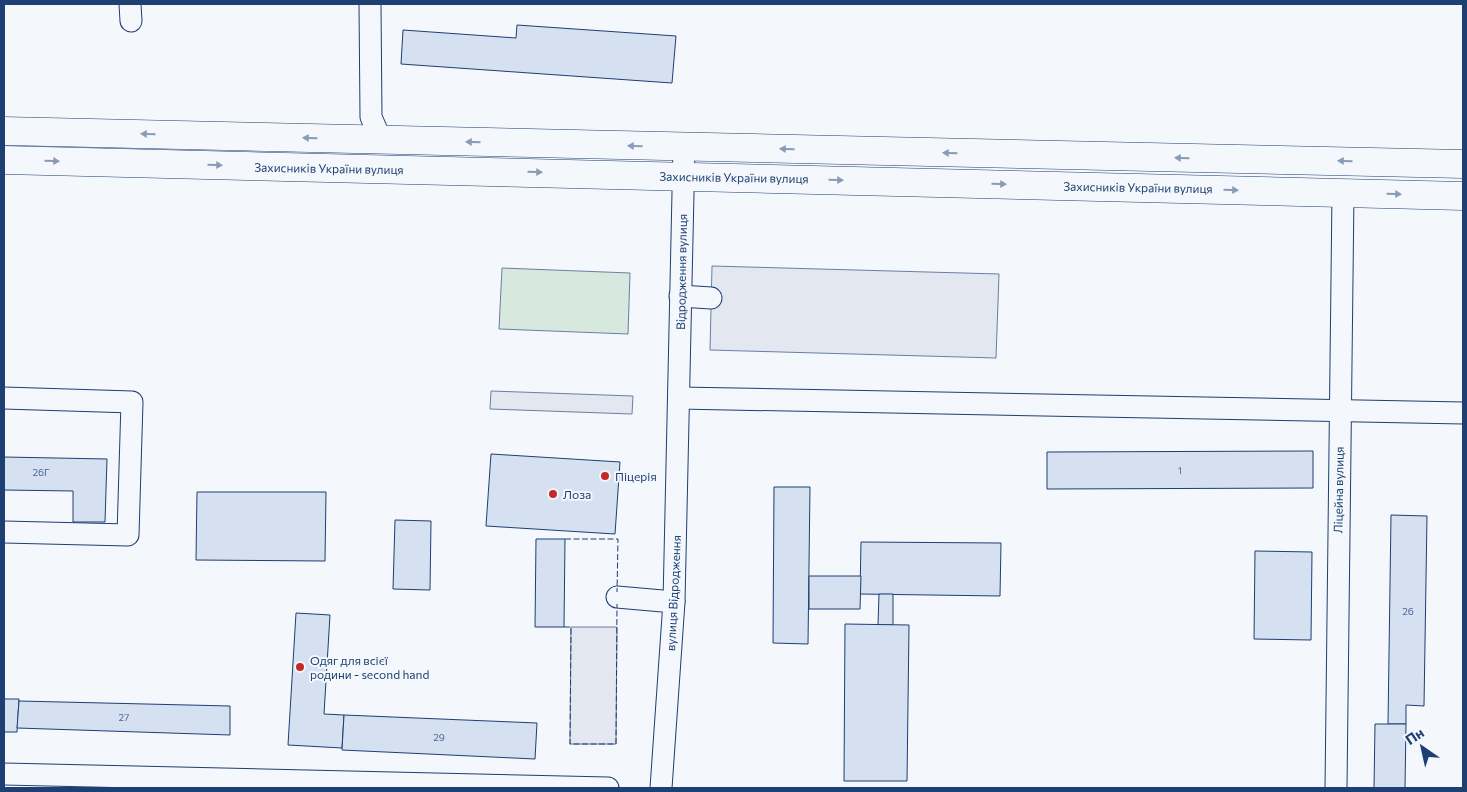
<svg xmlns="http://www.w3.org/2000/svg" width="1467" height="792" font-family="Commissioner,sans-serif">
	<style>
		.green { fill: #d7e8df; stroke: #687fa3 }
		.parking { fill: #e3e8f0; stroke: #687fa3 }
		.building { fill: #d5e0f0; stroke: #1d3f73 }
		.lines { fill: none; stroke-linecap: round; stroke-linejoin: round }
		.minor-casing { stroke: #1d3f73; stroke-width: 23 }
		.highway-casing { stroke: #1d3f73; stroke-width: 29 }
		.minor { stroke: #f4f7fb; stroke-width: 21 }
		.highway { stroke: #f4f7fb; stroke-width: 28 }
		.fence { stroke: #1d3f73; stroke-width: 1; stroke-dasharray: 6 2.5; stroke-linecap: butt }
		.oneway { fill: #889bb7 }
		.poi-dot { fill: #c62828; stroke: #f4f7fb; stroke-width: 2 }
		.labels { text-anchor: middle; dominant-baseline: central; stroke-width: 4; stroke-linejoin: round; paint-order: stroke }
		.number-label { font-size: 10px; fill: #4b6792 }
		.street-label { font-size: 12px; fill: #1d3f73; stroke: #f4f7fb }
		.poi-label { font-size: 12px; fill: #1d3f73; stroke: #f4f7fb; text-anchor: start }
	</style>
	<rect width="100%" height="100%" fill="#f4f7fb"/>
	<polygon class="green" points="502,268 630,273 628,334 499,329"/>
	<g class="parking">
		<polygon points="712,266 999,274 996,358 710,350"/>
		<polygon points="491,391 633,396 632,414 490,409"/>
		<polygon points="571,627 617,627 616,744 570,744"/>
	</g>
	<g class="building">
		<polygon points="517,25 676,36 672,83 401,64 403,30 516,38"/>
		<polygon points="1313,451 1313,488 1047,489 1047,452"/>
		<polygon points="491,454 620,462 615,534 486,526"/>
		<polygon points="4,457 107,459 105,522 73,522 73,491 4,490"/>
		<polygon points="774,487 810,487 808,644 773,643"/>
		<polygon points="197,492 326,492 325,561 196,560"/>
		<polygon points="1391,515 1427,516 1424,706 1406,705 1406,724 1388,724"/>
		<polygon points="395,520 431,521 430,590 393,589"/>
		<polygon points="536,539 565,539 564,627 535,627"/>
		<polygon points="861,542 1001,543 1000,596 860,594"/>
		<polygon points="1255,551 1312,552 1311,640 1254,639"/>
		<polygon points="809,576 861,576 860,609 809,609"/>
		<polygon points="879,594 893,594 893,625 878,625"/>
		<polygon points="296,613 330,615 324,714 344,715 342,748 288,745"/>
		<polygon points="845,624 909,625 907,781 844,781"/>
		<polygon points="4,699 19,699 17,732 4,732"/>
		<polygon points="19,701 230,706 230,735 17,728"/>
		<polygon points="344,715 537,723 535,759 342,750"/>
		<polygon points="1375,724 1406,724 1405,788 1374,788"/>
	</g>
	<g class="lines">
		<g class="minor-casing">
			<g id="minor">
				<polyline points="130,4 131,21"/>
				<polyline points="370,4 371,117 381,140"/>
				<polyline points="680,296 711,298"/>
				<polyline points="4,398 132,402 128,535 4,532"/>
				<polyline points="679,398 1463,413"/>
				<polyline points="617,597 674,602"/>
				<polyline points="4,774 608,788"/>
				<polyline points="661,788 674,602 684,147"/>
				<polyline points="1336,788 1343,193"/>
			</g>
		</g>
		<g class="highway-casing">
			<g id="highway">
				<polyline points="4,131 1463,164"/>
				<polyline points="4,160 1463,196"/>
			</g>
		</g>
		<use href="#minor" class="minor"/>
		<use href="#highway" class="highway"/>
		<g class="fence">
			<polyline points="565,539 618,539 617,592"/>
			<polyline points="564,627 571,627 570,744 616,744 617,604"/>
		</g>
	</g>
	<defs><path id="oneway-solid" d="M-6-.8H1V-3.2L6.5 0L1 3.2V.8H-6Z" transform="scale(1.25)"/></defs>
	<g class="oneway">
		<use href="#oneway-solid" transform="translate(148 134) rotate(-179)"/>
		<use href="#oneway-solid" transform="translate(310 138) rotate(-179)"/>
		<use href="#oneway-solid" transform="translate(473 142) rotate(-179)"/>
		<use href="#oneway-solid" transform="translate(635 146) rotate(-179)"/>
		<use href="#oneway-solid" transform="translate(787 149) rotate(-179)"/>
		<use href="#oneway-solid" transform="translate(950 153) rotate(-179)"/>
		<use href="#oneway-solid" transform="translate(1182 158) rotate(-179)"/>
		<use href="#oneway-solid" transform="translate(52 161) rotate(1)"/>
		<use href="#oneway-solid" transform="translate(1345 161) rotate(-179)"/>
		<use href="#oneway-solid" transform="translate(215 165) rotate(1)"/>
		<use href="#oneway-solid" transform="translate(535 172) rotate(1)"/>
		<use href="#oneway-solid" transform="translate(836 180) rotate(1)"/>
		<use href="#oneway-solid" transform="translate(999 184) rotate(1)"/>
		<use href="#oneway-solid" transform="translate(1231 190) rotate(1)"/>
		<use href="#oneway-solid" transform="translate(1394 194) rotate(1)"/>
	</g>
	<g class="poi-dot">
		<circle cx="605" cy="476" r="5"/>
		<circle cx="553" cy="494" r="5"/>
		<circle cx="300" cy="667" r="5"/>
	</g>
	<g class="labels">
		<g class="number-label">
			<text x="1180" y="470">1</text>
			<text x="41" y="472">26Г</text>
			<text x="1408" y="611">26</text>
			<text x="124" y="717">27</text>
			<text x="439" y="737">29</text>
		</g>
		<g class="street-label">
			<text transform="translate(329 168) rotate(1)">Захисників України вулиця</text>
			<text transform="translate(734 177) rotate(1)">Захисників України вулиця</text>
			<text transform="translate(1138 187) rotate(1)">Захисників України вулиця</text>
			<text transform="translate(681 272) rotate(-89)">Відродження вулиця</text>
			<text transform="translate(1338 490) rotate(-89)">Ліцейна вулиця</text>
			<text transform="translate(673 593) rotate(-87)">вулиця Відродження</text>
		</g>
		<g class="poi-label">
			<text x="615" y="476">Піцерія</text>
			<text x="563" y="494">Лоза</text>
			<text x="310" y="660">Одяг для всієї<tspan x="310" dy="14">родини - second hand</tspan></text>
		</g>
	</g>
	<rect width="1467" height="792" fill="none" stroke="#1d3f73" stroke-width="10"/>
	<g transform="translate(1422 747) rotate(326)" stroke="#f4f7fb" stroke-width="4" paint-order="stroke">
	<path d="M0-4L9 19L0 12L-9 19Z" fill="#1d3f73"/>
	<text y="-8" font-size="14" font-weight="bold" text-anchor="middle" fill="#1d3f73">Пн</text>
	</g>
</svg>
